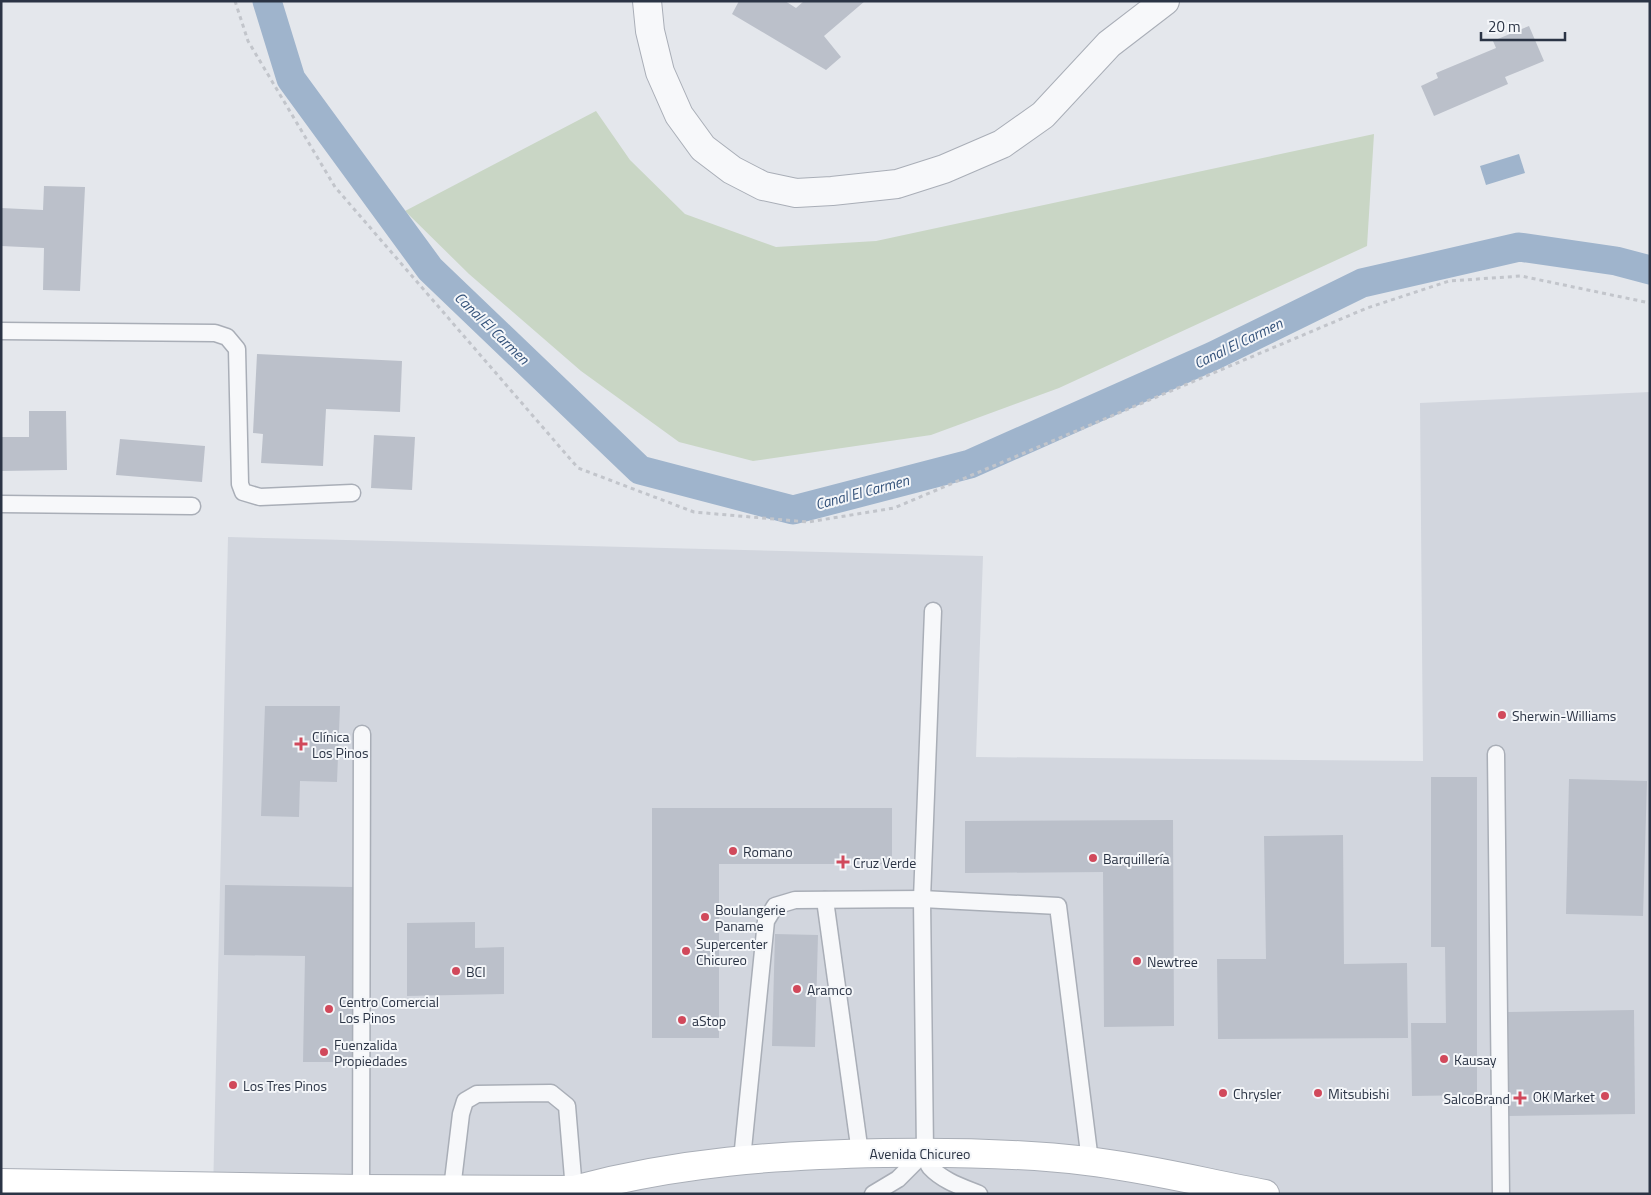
<svg xmlns="http://www.w3.org/2000/svg" width="1651" height="1195" font-family="'Titillium Web',sans-serif">
	<style>
		.built { fill: #d2d6de }
		.green { fill: #c9d6c5 }
		.water { fill: #9fb4cc }
		.lines { fill: none; stroke-linecap: round; stroke-linejoin: round }
		.canal { stroke: #9fb4cc; stroke-width: 29 }
		.building { fill: #bbc0ca }
		.service-casing { stroke: #a9aeb7; stroke-width: 19 }
		.minor-casing { stroke: #a9aeb7; stroke-width: 30 }
		.secondary-casing { stroke: #a9aeb7; stroke-width: 30 }
		.path { stroke: #c2c5cb; stroke-width: 3; stroke-dasharray: 4 4; stroke-linecap: butt }
		.service { stroke: #f7f8fa; stroke-width: 16 }
		.minor { stroke: #f7f8fa; stroke-width: 28 }
		.secondary { stroke: #fff; stroke-width: 28 }
		.poi-dot { fill: #d1495b; stroke: #f4f6f9; stroke-width: 2 }
		.labels { text-anchor: middle; dominant-baseline: central; stroke-width: 4; stroke-linejoin: round; paint-order: stroke }
		.poi-label { font-size: 14px; fill: #2b3445; stroke: #f4f6f9; text-anchor: start }
		.street-label { font-size: 14px; fill: #2b3445; stroke: #f4f6f9 }
		.water-label { font-size: 15px; font-style: italic; fill: #34527a; stroke: #f4f6f9 }
	</style>
	<rect width="100%" height="100%" fill="#e4e7ec"/>
	<polygon class="built" points="1650,392 1650,1194 213,1194 228,537 983,556 976,757 1423,761 1420,403"/>
	<polygon class="green" points="596,111 630,160 685,214 776,247 876,241 1374,134 1367,246 1059,388 931,435 753,461 679,442 581,371 469,274 405,211"/>
	<polygon class="water" points="1519,154 1525,173 1486,185 1480,166"/>
	<g class="lines">
		<polyline class="canal" points="267,1 291,79 430,269 640,470 793,510 970,464 1213,356 1362,283 1519,247 1616,261 1650,270"/>
	</g>
	<g class="building">
		<polygon points="739,1 785,1 796,8 804,1 865,1 824,36 841,57 826,70 732,14"/>
		<polygon points="1529,26 1544,61 1505,77 1508,84 1434,116 1421,86 1438,78 1436,73 1496,48 1493,41"/>
		<polygon points="44,186 85,187 80,291 43,290 44,248 1,246 1,208 43,210"/>
		<polygon points="257,354 402,361 400,412 326,409 323,466 261,463 263,434 253,433"/>
		<polygon points="29,411 66,411 67,470 1,471 1,437 29,437"/>
		<polygon points="374,435 415,437 412,490 371,488"/>
		<polygon points="120,439 205,446 202,482 116,475"/>
		<polygon points="265,706 340,706 337,782 300,781 299,817 261,816"/>
		<polygon points="1431,777 1477,777 1477,1095 1412,1096 1411,1023 1446,1023 1445,947 1431,947"/>
		<polygon points="1569,779 1647,781 1643,916 1566,914"/>
		<polygon points="652,808 892,808 892,864 719,864 719,1038 652,1038"/>
		<polygon points="1173,820 1174,1026 1104,1027 1103,872 965,873 965,821"/>
		<polygon points="1343,835 1344,964 1407,963 1408,1038 1218,1039 1217,959 1266,959 1264,836"/>
		<polygon points="225,885 355,887 352,1062 303,1062 305,956 224,955"/>
		<polygon points="475,922 475,948 504,947 504,994 407,996 407,923"/>
		<polygon points="775,934 818,935 815,1047 772,1046"/>
		<polygon points="1634,1010 1635,1114 1509,1116 1508,1012"/>
	</g>
	<g class="lines">
		<g class="service-casing">
			<g id="service">
				<polyline points="1,331 215,333 227,337 237,349 240,484 243,492 260,497 352,493"/>
				<polyline points="1,504 192,506"/>
				<path d="M933,611l-11,288 3,253c1,5 2,11 5,15 13,14 32,20 49,27"/>
				<polyline points="1496,754 1501,1194"/>
				<polyline points="825,900 860,1153"/>
				<polyline points="742,1159 766,921 775,906 795,900 922,899 1058,906 1090,1161"/>
				<polyline points="452,1189 461,1114 465,1101 477,1094 551,1093 567,1106 574,1190"/>
				<polyline points="361,1194 362,734"/>
				<polyline points="873,1194 898,1179 925,1152"/>
			</g>
		</g>
		<g class="minor-casing">
			<polyline id="minor" points="647,1 650,31 660,72 679,115 703,148 732,170 763,186 796,193 832,191 897,184 944,169 1002,144 1043,115 1109,44 1165,1"/>
		</g>
		<g class="secondary-casing">
			<g id="secondary">
				<polyline points="1,1183 361,1189 574,1190 592,1192"/>
				<path d="M574,1190c104,-28 203,-35 310,-37 68,-1 135,0 203,8 60,7 119,22 178,33"/>
			</g>
		</g>
		<polyline class="path" points="235,1 248,41 335,187 578,468 694,512 808,522 894,508 1367,308 1449,281 1521,276 1650,303"/>
		<use href="#service" class="service"/>
		<use href="#minor" class="minor"/>
		<use href="#secondary" class="secondary"/>
	</g>
	<g class="poi-dot">
		<circle cx="1502" cy="715" r="5"/>
		<path d="M298.5 736.5h5v5h5v5h-5v5h-5v-5h-5v-5h5z"/>
		<circle cx="733" cy="851" r="5"/>
		<circle cx="1093" cy="858" r="5"/>
		<path d="M840.5 854.5h5v5h5v5h-5v5h-5v-5h-5v-5h5z"/>
		<circle cx="705" cy="917" r="5"/>
		<circle cx="686" cy="951" r="5"/>
		<circle cx="1137" cy="961" r="5"/>
		<circle cx="456" cy="971" r="5"/>
		<circle cx="797" cy="989" r="5"/>
		<circle cx="329" cy="1009" r="5"/>
		<circle cx="682" cy="1020" r="5"/>
		<circle cx="324" cy="1052" r="5"/>
		<circle cx="1444" cy="1059" r="5"/>
		<circle cx="233" cy="1085" r="5"/>
		<circle cx="1223" cy="1093" r="5"/>
		<circle cx="1318" cy="1093" r="5"/>
		<circle cx="1605" cy="1096" r="5"/>
		<path d="M1517.5 1090.5h5v5h5v5h-5v5h-5v-5h-5v-5h5z"/>
	</g>
	<g class="labels">
		<g class="poi-label">
			<text x="1512" y="715">Sherwin-Williams</text>
			<text x="312" y="736">Clínica<tspan x="312" dy="16">Los Pinos</tspan></text>
			<text x="743" y="851">Romano</text>
			<text x="1103" y="858">Barquillería</text>
			<text x="853" y="862">Cruz Verde</text>
			<text x="715" y="909">Boulangerie<tspan x="715" dy="16">Paname</tspan></text>
			<text x="696" y="943">Supercenter<tspan x="696" dy="16">Chicureo</tspan></text>
			<text x="1147" y="961">Newtree</text>
			<text x="466" y="971">BCI</text>
			<text x="807" y="989">Aramco</text>
			<text x="339" y="1001">Centro Comercial<tspan x="339" dy="16">Los Pinos</tspan></text>
			<text x="692" y="1020">aStop</text>
			<text x="334" y="1044">Fuenzalida<tspan x="334" dy="16">Propiedades</tspan></text>
			<text x="1454" y="1059">Kausay</text>
			<text x="243" y="1085">Los Tres Pinos</text>
			<text x="1233" y="1093">Chrysler</text>
			<text x="1328" y="1093">Mitsubishi</text>
			<text x="1595" y="1096" text-anchor="end">OK Market</text>
			<text x="1510" y="1098" text-anchor="end">SalcoBrand</text>
		</g>
		<g class="street-label">
			<text x="920" y="1153">Avenida Chicureo</text>
		</g>
		<g class="water-label">
			<text transform="translate(492 328) rotate(44)">Canal El Carmen</text>
			<text transform="translate(1238 343) rotate(-26)">Canal El Carmen</text>
			<text transform="translate(862 492) rotate(-15)">Canal El Carmen</text>
		</g>
	</g>
	<rect width="1651" height="1195" fill="none" stroke="#2b3445" stroke-width="5"/>
	<path d="M1481 32v8h84v-8" fill="none" stroke="#2b3445" stroke-width="2.5"/>
	<text x="1488" y="32" font-size="15" fill="#2b3445" stroke="#f4f6f9" stroke-width="4" paint-order="stroke">20 m</text>
</svg>
